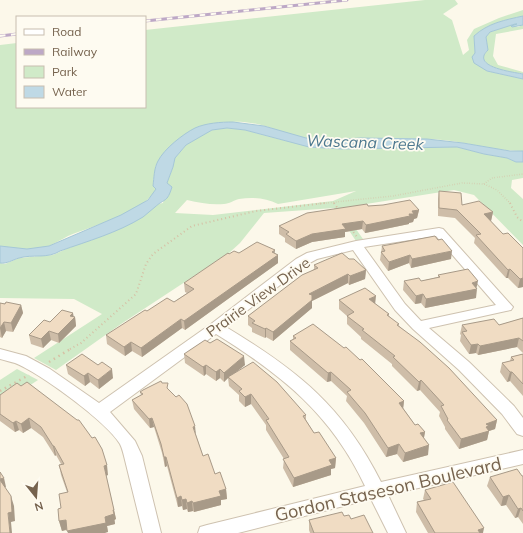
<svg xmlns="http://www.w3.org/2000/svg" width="523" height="533" font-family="Mulish,sans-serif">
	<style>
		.green { fill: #d0eac8; fill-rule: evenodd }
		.water { fill: #bfd9e5; stroke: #a5c7d7 }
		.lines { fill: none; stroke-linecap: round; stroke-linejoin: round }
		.minor-casing { stroke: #cec2b0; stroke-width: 2 }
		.path-far2 { stroke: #d6c0a5; stroke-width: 1.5; stroke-dasharray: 0.5 2; stroke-linecap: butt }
		.path-far1 { stroke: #d6c0a5; stroke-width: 2; stroke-dasharray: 1 3; stroke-linecap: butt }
		.path { stroke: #d6c0a5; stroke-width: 2.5; stroke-dasharray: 1.5 4; stroke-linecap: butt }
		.minor { fill: #fff; fill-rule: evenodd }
		.rail-casing { stroke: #bda8c6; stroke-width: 3 }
		.rail { stroke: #fefbf1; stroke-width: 2; stroke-dasharray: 5.5; stroke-linecap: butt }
		.wall { fill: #cebda8 }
		.shaded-wall { fill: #a89a88 }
		.building { fill: #f0dcc3; stroke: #a89a88 }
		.labels { text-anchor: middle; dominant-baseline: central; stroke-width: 3.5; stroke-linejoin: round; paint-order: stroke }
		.street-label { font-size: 15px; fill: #76634e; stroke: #fefbf1 }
		.water-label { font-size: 16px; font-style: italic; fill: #4c788f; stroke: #fefbf1 }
		.near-street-label { font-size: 18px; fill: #76634e; stroke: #fefbf1 }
	</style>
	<rect width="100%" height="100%" fill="#fcf8ea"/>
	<g class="green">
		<path d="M425,0h30l3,4 -15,10 9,6 11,35 6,-5 -2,-10 7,-11 25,-11 24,-8v6c-18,4 -35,7 -49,20l1,17 12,18 36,8v72c-33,0 -64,-12 -96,-12 -22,0 -45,-1 -67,-1 -18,0 -36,2 -54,0 -14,-1 -28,-8 -41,-12 -23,-7 -46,-5 -69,2l-21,30 11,-13 14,-9 12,-6 15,-2 18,2 37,10 60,9 115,-2 27,7 23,4 9,4h7v16l-11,2 -1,8 12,11v46l-49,-50 -20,-5 -113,18 22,31 -7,2 -22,-33 -70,5 -24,30 -11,10 -108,71 -65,46 -22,-12 68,-44 -28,-15 -74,-1v-35l5,1 14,-6 34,-3 99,-46 6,-5 5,-1 4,-20 6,-16 -17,-2 -2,11 -1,9 3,4c-11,23 -64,37 -88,47 -6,3 -12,7 -19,10 -16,5 -33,3 -49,0v-201l17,-2v64h128v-77zM356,191l-23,10 -120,14 -38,-2 12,-13c13,3 24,5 37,4 5,0 10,-4 15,-5 14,-2 27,-1 39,5z"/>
		<path d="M515,24h2l-3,2 4,1 5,-2v4l-27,5 -3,22 5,9 25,7v2c-10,-2 -53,-7 -35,-24l-2,-13 4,-5z"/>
		<polygon points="17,369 38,380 0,405 0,380"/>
	</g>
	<g class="water">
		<path d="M523,16v9l-11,2 -1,-1 6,-2h-2l-25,8 -4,5 2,13c-18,17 25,22 35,24v5l-36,-8 -13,-8 -2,-6 3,-4 -1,-17c14,-13 31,-16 49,-20z"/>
		<path d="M233,122l31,4 42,12 22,2 33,-2 66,1 36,4 47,8h13v11h-7l-9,-4 -23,-4 -27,-7 -115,2 -33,-2 -64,-17 -18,-2 -15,2 -26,15 -11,13 -2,9 -6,16 5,4c-5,16 -7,11 -17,20 -4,3 -8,7 -12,10 -26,16 -55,24 -83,34 -12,8 -28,3 -41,7 -7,2 -12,6 -19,5v-17l27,3 22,-3 72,-31 27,-15 8,-11 -3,-3c1,-8 1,-18 5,-25 6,-12 25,-27 37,-33 11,-5 26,-6 38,-6z"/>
	</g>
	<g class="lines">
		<g class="minor-casing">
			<path id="minor" d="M439,228l4,1 70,78 -2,3 -5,1 -77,17 40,34 45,44 9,12v18l-6,-2 -15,-20 -43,-44 -46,-41 -18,-19 -42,-60 -36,9 -11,6 -80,62c71,43 117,79 155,155l142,-32v14l-135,31 18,38h-18l-17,-34 -133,34h-40l2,-6 7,-2 158,-39c-34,-72 -83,-111 -149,-152l-106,78 25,29 7,15 19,77h-18l-19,-77c-1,-4 -2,-8 -4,-12 -13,-22 -80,-71 -105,-81 -5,-1 -10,-3 -15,-4v-10l26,7 24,13 49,34 112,-79 85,-65 11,-6 49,-12zM436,236l60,69 -75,16 -16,-17 -41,-57z"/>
		</g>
		<g class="path-far2">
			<polyline points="484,184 492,178 523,174"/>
			<polyline points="334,203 335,204"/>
			<polyline points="316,204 393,196 462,183 484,184 497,190 511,204"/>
		</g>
		<g class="path-far1">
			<polyline points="334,203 339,210"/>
			<polyline points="510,203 517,217 523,222"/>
			<polyline points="351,229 357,237"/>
			<polyline points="70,349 81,343 136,294 146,264 153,254 192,226 256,211 325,203"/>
		</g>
		<g class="path">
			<polyline points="49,362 72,348"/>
			<polyline points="0,391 29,375"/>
		</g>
		<use href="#minor" class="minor"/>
		<g class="rail-casing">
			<g id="rail">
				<polyline points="145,21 347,0"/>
				<polyline points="0,36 17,34"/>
			</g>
		</g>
		<use href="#rail" class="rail"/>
	</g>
	<g class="wall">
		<polygon points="439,191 462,205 493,212 491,221 490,221 503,234 523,248 523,287 518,288 508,278 506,278 474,243 475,238 455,218 438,216 438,199"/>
		<polygon points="368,206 419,210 417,218 414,219 413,222 409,223 409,224 376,231 365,233 362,229 345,232 345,237 312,242 296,249 285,242 285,238 279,234 279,226"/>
		<polygon points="382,246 451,259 411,268 409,263 388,271 380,260"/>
		<polygon points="239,253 275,253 278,255 278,263 185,330 182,328 142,357 132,351 125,356 107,344 106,335 147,311 174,302 187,293 185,292 184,283 229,254"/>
		<polygon points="349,259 366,270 365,279 349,285 348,283 312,301 312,308 273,341 266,337 265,338 252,332 252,328 248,325 248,316 314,269 314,265"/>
		<polygon points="438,275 476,288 476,298 425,308 421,303 415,304 403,290 404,281 421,281 438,277"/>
		<polygon points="339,300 375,304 389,314 389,316 497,420 495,429 489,431 487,440 459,449 445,429 445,427 439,416 440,412 420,390 417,391 392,366 392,364 361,339 361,337 347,324 347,316 339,309"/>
		<polygon points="0,303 21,305 23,313 13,332 6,331 2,338 0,337"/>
		<polygon points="73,317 75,317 76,326 59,343 51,340 43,348 31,344 29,335 50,322"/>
		<polygon points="523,318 523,353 517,347 478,355 476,353 469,354 460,341 461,335 460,334 462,325 499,325"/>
		<polygon points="293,336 404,401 403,408 415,425 425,432 424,438 428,455 403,462 397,454 386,457 364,423 346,401 347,396 331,381 327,382 290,350 290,341 293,339"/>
		<polygon points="184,354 245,365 233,374 306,415 306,420 314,433 336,458 335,468 331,469 331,475 293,487 283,468 284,459 266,430 266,425 251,404 245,407 239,401 239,395 229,386 228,378 224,382 220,378 216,381 206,374 204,376 185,363"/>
		<polygon points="523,354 523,396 510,381 507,382 500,372 502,363 510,361 511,357"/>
		<polygon points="66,365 113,378 99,389 90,382 85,386 68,374"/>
		<polygon points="168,389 196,435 203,456 215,474 226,489 227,499 221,500 221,505 194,512 193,511 188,512 187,509 183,510 182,506 178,507 167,466 165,467 162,453 154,427 150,428 134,409 132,400 141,395 140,392"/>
		<polygon points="0,395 108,475 106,475 114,510 116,519 114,520 115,524 107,526 108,532 67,530 62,531 59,521 61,508 67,492 61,475 59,465 61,464 56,455 55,456 43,437 31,428 23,433 19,430 15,432 0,421"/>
		<polygon points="522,476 523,476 523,524 518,517 515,518 506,505 501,506 487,486 490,477"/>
		<polygon points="425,490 483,533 428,533 416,512 417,502 424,500 423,499"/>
		<polygon points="344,516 351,519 373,533 310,533 309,530 309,520"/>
	</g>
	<g class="shaded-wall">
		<polygon points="419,210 417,218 414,219 413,222 409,223 409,224 365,233 366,225 409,214 412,211"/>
		<polygon points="493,212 491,221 482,223 484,214"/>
		<polygon points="363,221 362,229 345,232 345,237 312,242 296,249 296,241 312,234 342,224"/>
		<polygon points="275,250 274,257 278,255 278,263 185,330 184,321"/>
		<polygon points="452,251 451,259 411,268 412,259"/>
		<polygon points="410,255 409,263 388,271 389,262"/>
		<polygon points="510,269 508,278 506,278 508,270"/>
		<polygon points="366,270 365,279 349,285 350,276"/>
		<polygon points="348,274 348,283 312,301 312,308 273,341 273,332 309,294"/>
		<polygon points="523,278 523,287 518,288 520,279"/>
		<polygon points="478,281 476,290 477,289 476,298 425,308 426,299"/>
		<polygon points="423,294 421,303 415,304 416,296"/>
		<polygon points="376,296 375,305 369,299"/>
		<polygon points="21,305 23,313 13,332 11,323"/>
		<polygon points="73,313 74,318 75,317 76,326 59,343 58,334 70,316"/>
		<polygon points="181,319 182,328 142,357 141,348"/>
		<polygon points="4,322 6,331 2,338 0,328"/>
		<polygon points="266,328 266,337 265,338 265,329"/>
		<polygon points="49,331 51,340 43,348 41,339"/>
		<polygon points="519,338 517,347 478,355 480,346"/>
		<polygon points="131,342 132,351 125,356 124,347"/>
		<polygon points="478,344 476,353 469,354 471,345"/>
		<polygon points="244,356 245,365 229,378 228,377 228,378 224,382 224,373"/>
		<polygon points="206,365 206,374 204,376 203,367"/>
		<polygon points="112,369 113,378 99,389 98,380"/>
		<polygon points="220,369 220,378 216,381 216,372"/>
		<polygon points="331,372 331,381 327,382 328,373"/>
		<polygon points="510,372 512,372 510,381 507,382"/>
		<polygon points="88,373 90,382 85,386 84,376"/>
		<polygon points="421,380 420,390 417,391 419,382"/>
		<polygon points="251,394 251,404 245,407 245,397"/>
		<polygon points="404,401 403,410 399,403"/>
		<polygon points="29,418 31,428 23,433 21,424"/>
		<polygon points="152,418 154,427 150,428 149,419"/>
		<polygon points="497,420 495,429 489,431 487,440 459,449 461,439 486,424"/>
		<polygon points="16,421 19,430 15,432 13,423"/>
		<polygon points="195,426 196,435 193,427"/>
		<polygon points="425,432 423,442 420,433"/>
		<polygon points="399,444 397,454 386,457 388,448"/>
		<polygon points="429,445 428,455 403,462 405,453"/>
		<polygon points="53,446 54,446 56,455 55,456"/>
		<polygon points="164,457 166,457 167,466 165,467"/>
		<polygon points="336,458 335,468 331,469 331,475 293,487 294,478 329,460"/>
		<polygon points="107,465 108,475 106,476 104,466"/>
		<polygon points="4,478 6,487 2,489 0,479"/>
		<polygon points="226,489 227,499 221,500 221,505 194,512 193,503 219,491"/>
		<polygon points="509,495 506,505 501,506 503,497"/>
		<polygon points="11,496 14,506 15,521 11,522 12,533 10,533 8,513"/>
		<polygon points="181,496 182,506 178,507 177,498"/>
		<polygon points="186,499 187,509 183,510 182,500"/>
		<polygon points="192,501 193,511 188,512 187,503"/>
		<polygon points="521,508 518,517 515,518 518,509"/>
		<polygon points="113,510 114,510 116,519 114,520"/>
		<polygon points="114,514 115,524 107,526 108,532 105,533 68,533 67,531 105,517"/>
		<polygon points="66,520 68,529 62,531 59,521"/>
		<polygon points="484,528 483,533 477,533 478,530"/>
	</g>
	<g class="building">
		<polygon points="439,191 461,193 462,205 479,201 493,212 484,214 503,234 508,233 523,248 523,278 520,279 510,269 508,270 476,235 481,234 457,210 439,208"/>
		<polygon points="410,200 419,210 412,211 414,214 409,214 410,216 366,225 363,221 342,224 346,229 312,234 296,241 286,234 289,232 279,226 307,213 367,204 368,206 383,205"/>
		<polygon points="435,236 438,240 442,239 452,251 412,259 410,255 389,262 381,252 385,251 382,246"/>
		<polygon points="257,242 275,250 272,252 278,255 184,321 181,319 141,348 131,342 124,347 106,335 145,310 147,311 167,298 174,302 194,289 184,283 228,253 229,254 234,251 239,253"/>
		<polygon points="342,253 349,259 354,259 366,270 350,276 348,274 309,294 312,295 312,300 273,332 266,328 265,329 252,323 255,321 248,316 302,275 318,268 314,265"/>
		<polygon points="468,269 478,281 472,283 477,289 426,299 423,294 416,296 404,281 419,278 421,281 440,277 438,275"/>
		<polygon points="365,288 376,296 369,299 389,314 387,315 399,324 397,325 420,342 449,368 497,420 486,424 489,426 486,427 489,431 461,439 447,420 448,419 441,406 444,405 421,380 419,382 393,357 395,356 362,330 364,329 347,316 354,312 339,300"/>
		<polygon points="6,302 21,305 11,323 4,322 0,328 0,303 5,304"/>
		<polygon points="62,310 73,313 70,316 75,317 58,334 49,331 41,339 29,335 44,320 50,322"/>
		<polygon points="523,318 523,341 519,338 480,346 478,344 471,345 462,332 467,331 462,325 494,319 499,325"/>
		<polygon points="313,324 344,348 346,347 360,360 362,359 404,401 399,403 415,425 418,424 425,432 420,433 429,445 405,453 399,444 388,448 365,413 347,392 351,390 331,372 328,373 290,341 296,338 293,336"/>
		<polygon points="217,339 244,356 224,373 220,369 216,372 206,365 203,367 184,354 205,340 210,343"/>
		<polygon points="82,354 98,365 102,362 112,369 98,380 88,373 84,376 66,365"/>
		<polygon points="523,354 523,384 512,372 510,372 502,363 514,360 511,357"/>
		<polygon points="253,362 277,382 299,407 306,415 303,416 314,433 319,432 336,458 329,460 332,465 294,478 283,459 289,457 266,420 269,419 251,394 245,397 239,391 242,389 228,377"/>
		<polygon points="161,381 162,383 168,383 167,388 176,397 179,395 187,404 195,426 193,427 203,456 208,454 215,474 220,472 226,489 219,491 221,496 193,503 192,501 187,503 186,499 182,500 181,496 177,498 166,457 164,457 161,444 152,418 149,419 132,400 143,394 140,392 143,390"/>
		<polygon points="27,382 77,420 79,420 92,438 95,437 102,449 107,465 104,466 114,510 113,510 114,514 105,517 106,523 67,531 66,520 59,521 58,509 61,508 59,494 68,492 59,465 64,464 54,446 53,446 41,427 29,418 21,424 16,421 13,423 0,414 0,395 17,383 21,386"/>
		<polygon points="517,469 522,476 523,476 523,511 521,508 518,509 509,495 503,497 490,477"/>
		<polygon points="0,472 4,478 0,479"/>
		<polygon points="0,480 11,496 12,512 8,513 10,533 0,533"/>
		<polygon points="453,482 484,528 478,530 480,533 435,533 417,502 431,499 425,490"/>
		<polygon points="342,512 344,516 349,515 351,519 364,515 373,533 314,533 309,520"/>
	</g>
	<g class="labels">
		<g class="street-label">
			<text transform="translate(258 297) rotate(-36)">Prairie View Drive</text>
		</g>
		<g class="water-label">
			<text transform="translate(365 142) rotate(2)">Wascana Creek</text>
		</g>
		<g class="near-street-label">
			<text transform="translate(388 489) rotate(-13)">Gordon Staseson Boulevard</text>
		</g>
	</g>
	<rect x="16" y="16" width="130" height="92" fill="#fefbf1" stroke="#c8beb0"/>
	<rect x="24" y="29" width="20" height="6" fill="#ffffff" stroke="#c8beb0"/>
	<text x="52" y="36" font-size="12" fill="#76634e">Road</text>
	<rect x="24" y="49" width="20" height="6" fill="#bda8c6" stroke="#c8beb0"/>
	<text x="52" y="56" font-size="12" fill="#76634e">Railway</text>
	<rect x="24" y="66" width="20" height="12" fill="#d0eac8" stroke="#c8beb0"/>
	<text x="52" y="76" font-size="12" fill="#76634e">Park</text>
	<rect x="24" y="86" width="20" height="12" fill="#bfd9e5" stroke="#c8beb0"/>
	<text x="52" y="96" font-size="12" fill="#76634e">Water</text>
	<g transform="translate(36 497) rotate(163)" stroke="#fefbf1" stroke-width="3" paint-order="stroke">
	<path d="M0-3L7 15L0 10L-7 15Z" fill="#76634e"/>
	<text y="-6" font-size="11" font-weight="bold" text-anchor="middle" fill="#76634e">N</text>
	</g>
</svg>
